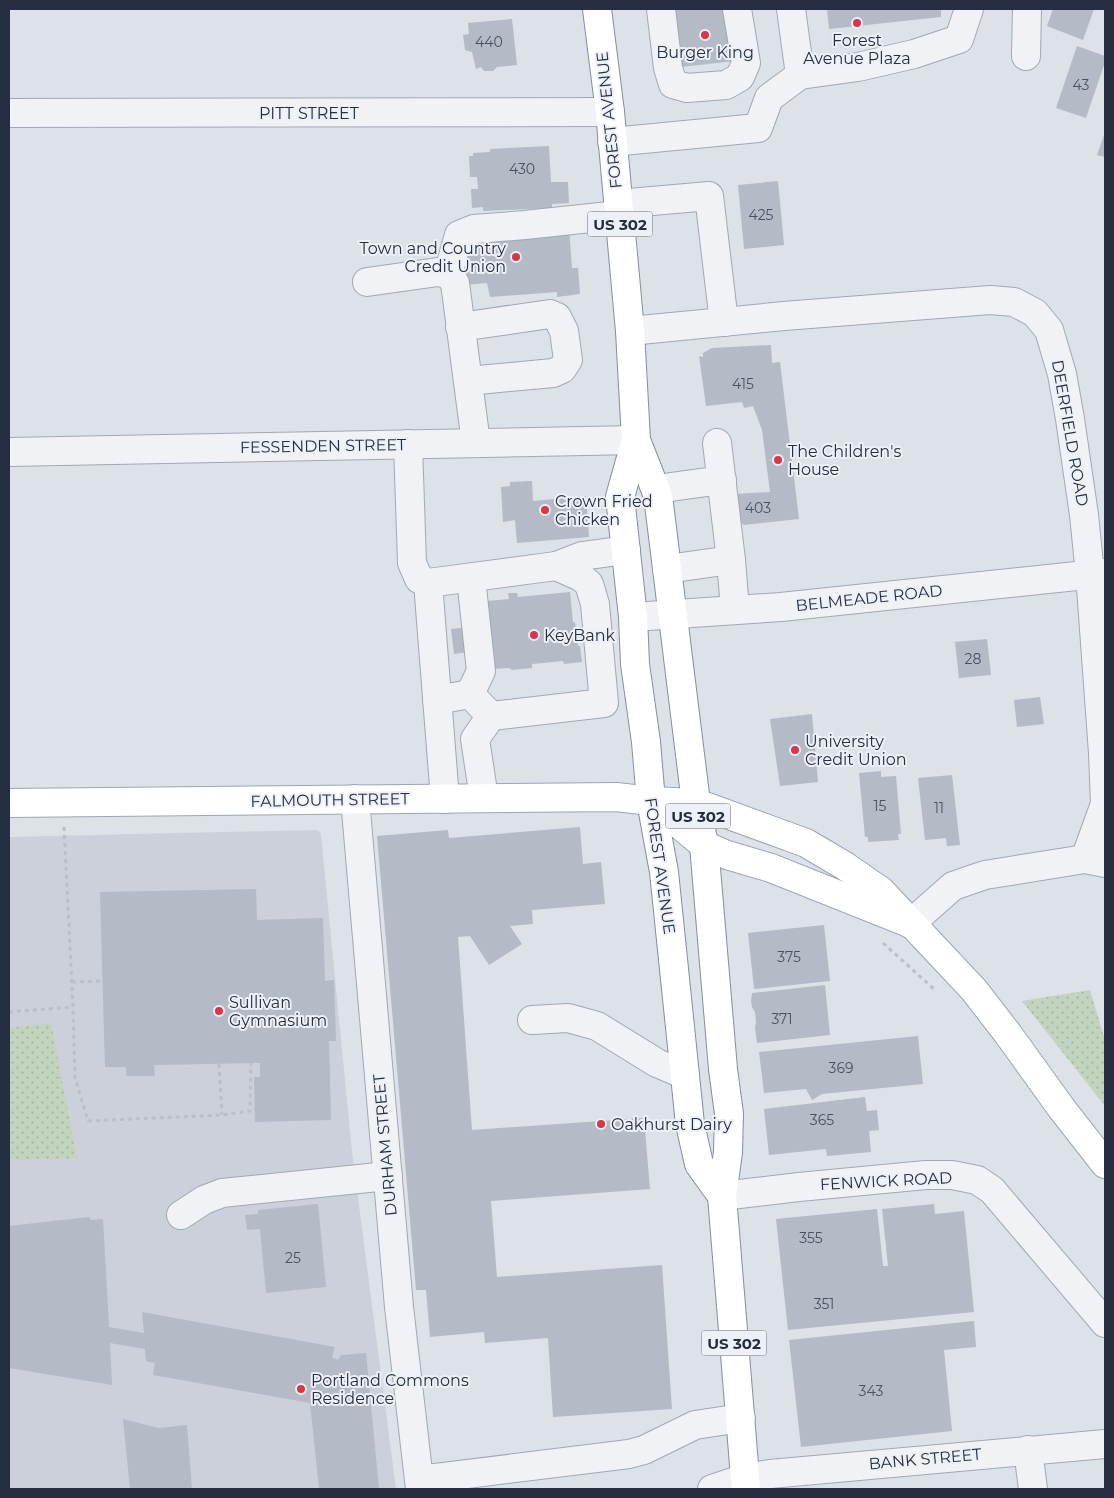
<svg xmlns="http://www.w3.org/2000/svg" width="1114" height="1498" font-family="Montserrat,sans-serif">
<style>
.built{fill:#cbd0db}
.park{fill:url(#park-dots)}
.building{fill:#b4bac6}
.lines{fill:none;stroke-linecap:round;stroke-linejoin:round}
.minor-casing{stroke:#a2a8b2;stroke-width:30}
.major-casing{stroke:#9ca5b5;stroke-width:30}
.highway-casing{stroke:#838ea0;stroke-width:30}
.path{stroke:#bbbfc7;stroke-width:3;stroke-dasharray:4 4;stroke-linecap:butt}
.minor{stroke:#f0f2f6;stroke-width:28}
.major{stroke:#fff;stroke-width:28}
.highway{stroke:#fff;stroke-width:28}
.poi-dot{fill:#d93749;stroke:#edf0f6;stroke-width:2}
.labels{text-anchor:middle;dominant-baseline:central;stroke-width:4;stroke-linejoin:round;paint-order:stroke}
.number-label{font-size:14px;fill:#495162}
.shield{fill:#edf0f6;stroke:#616877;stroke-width:1}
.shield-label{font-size:15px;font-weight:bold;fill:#252e40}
.poi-label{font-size:16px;fill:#252e40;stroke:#edf0f6;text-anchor:start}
.street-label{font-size:16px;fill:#252e40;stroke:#edf0f6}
</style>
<defs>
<pattern id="park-dots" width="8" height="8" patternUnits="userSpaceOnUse" patternTransform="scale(1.25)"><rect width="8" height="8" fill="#c2d3be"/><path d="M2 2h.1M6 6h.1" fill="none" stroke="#a7b5a4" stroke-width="1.8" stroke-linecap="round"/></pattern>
</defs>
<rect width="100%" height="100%" fill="#dde1e8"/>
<polygon class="built" points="316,830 320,832 321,835 352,1152 396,1489 9,1489 9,837"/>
<g class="park">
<polygon points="1090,990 1105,1040 1105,1106 1022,1001"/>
<polygon points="51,1023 77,1158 9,1160 9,1028"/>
</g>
<g class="building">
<polygon points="674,9 729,9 735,61 681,67"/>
<polygon points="827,9 941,9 941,17 829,29"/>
<polygon points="1053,9 1094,9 1083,40 1047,26"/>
<polygon points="512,19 517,65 497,67 493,71 484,71 481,67 476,69 472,52 465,50 463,35 469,34 468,23"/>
<polygon points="1077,46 1105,56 1105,62 1086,118 1056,108"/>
<polygon points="1105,132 1105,157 1097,155"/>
<polygon points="549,146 551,182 568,182 569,203 552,204 552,208 483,211 483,207 472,208 471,189 478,189 477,177 470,177 469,156 473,156 473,153 490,152 490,149"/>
<polygon points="778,181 784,245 744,249 738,185"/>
<polygon points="569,227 572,268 578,268 580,294 557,297 557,292 490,297 487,283 464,285 461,247 483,244 482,234"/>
<polygon points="771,345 772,363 780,362 799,519 744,525 737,518 734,494 770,492 762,430 753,406 744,408 742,402 706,406 699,356 703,357 703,353 712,348"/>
<polygon points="532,481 533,501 586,496 589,537 517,543 515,520 503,522 501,487 510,486 510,482"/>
<polygon points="570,592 573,623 575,622 578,646 580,646 582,662 564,664 563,661 532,664 532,668 512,670 509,668 493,669 491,652 493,651 493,649 454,654 451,629 490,625 487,601 509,599 508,593 517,593 518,597"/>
<polygon points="987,639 991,675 959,678 955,642"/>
<polygon points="1040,697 1044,724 1017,727 1014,700"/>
<polygon points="812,714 818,782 780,786 770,719"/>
<polygon points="881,771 881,777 896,776 901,834 898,834 899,840 868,842 868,837 865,837 859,773"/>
<polygon points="952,775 960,845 947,846 946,838 925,840 918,778"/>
<polygon points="580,827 583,864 601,862 605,904 532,910 533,924 510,926 522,944 489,965 470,936 458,937 472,1130 644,1118 650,1189 491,1201 497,1277 662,1265 672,1409 553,1417 548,1338 485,1343 484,1332 430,1337 426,1290 416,1290 377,836 448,830 449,838"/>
<polygon points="256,889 257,920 323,918 325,981 334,980 336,1041 329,1041 331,1120 255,1122 254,1077 260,1077 260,1063 154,1065 155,1076 126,1076 126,1067 105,1067 100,892"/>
<polygon points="824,925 830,981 754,989 748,933"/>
<polygon points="825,985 830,1035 757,1043 755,1027 756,1022 755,1012 752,1007 751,1001 752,993"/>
<polygon points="918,1036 923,1084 822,1094 812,1100 806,1089 764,1093 759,1052"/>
<polygon points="865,1097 867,1111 877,1110 879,1130 869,1131 871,1152 827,1156 826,1149 769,1155 764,1109"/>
<polygon points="318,1204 326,1287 266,1293 260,1229 247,1230 245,1215 258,1214 258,1210"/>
<polygon points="934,1204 935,1214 964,1211 974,1312 788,1330 776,1219 877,1209 883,1266 888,1266 882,1209"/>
<polygon points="89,1217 91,1220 103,1219 109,1327 144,1333 142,1312 335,1347 332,1357 338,1360 341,1355 366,1353 379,1489 319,1489 310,1403 153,1375 155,1363 146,1361 145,1349 110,1343 112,1385 9,1368 9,1226"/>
<polygon points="974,1321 976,1347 944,1350 952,1431 801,1447 789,1340"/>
<polygon points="123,1419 158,1428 187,1425 192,1489 130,1489"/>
</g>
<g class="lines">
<g class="minor-casing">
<g id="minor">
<polyline points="661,9 668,68 673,84 687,88 726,85 740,77 746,63 737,9"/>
<polyline points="791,9 800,75"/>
<polyline points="1026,56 1027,9"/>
<polyline points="9,113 610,112"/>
<polyline points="612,142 758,128 769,98 800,75 858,67 914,54 959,39 969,9"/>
<polyline points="618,204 709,196 724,322"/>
<polyline points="448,274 459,235 474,229 525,225 619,215"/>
<polyline points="367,282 438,272 448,274 455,283 476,443"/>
<polyline points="460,327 550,314 557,317 564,331 568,360 562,369 553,373 468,381"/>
<polyline points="630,331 784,316 990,300 1014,302 1035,313 1049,330 1062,374 1070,419 1084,515 1090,574 1103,753 1105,756"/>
<polyline points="408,444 412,563 419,579 428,583 556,566 582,556 626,550"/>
<polyline points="9,452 636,440"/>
<polyline points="656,489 722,480"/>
<polyline points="731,560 735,610"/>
<polyline points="667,569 731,560 717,443"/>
<polyline points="428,583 445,799"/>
<polyline points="633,617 781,607 1105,573"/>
<polyline points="470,694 481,671 471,578"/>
<polyline points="437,700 470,694 491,716 604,703 595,604 589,584 581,577 556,566"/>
<polyline points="484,798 475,739 491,716"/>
<polyline points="355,799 399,1307 420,1489"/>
<polyline points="1085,859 1105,804 1103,753"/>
<polyline points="910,924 953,886 985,875 1085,859 1105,863"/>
<polyline points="532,1020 568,1018 597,1026 657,1063 685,1075"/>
<polyline points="722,1196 799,1187 926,1175 952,1175 977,1180 992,1190 1105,1323"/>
<polyline points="181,1215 204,1200 222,1193 388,1176"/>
<polyline points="1028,1450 1033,1489"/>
<polyline points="419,1480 629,1454 644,1450 695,1425 741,1418"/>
<polyline points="712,1489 745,1478 770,1474 1105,1444"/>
</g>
</g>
<g class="major-casing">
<g id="major">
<polyline points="651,801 704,845 727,855 771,868 904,921"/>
<polyline points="9,803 616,797 651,801 696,803 710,808 806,843 845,866 881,891 974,990 1008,1034 1062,1109 1105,1164"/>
</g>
</g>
<g class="highway-casing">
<g id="highway">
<polyline points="597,9 610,112 630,331 636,440 658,496 696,803 704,845 723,1069 729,1114 728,1152 722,1196 746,1489"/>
<polyline points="636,440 620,497 633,617 635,664 646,742 651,801 664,872 690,1124 699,1164 722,1196"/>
</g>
</g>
<g class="path">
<polyline points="64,827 73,1007 75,1078 88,1121 222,1115 250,1111 251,1063"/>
<polyline points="883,943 934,989"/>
<polyline points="72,982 103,981"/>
<polyline points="9,1012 73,1007"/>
<polyline points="219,1064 222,1115"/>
</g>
<use href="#minor" class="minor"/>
<use href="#major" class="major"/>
<use href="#highway" class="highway"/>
</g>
<g class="poi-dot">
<circle cx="857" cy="23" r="5"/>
<circle cx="705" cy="35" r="5"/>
<circle cx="516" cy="257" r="5"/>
<circle cx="778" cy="460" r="5"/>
<circle cx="545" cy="510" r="5"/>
<circle cx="534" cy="635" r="5"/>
<circle cx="795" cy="750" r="5"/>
<circle cx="219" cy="1011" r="5"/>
<circle cx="601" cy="1124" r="5"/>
<circle cx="301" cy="1389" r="5"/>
</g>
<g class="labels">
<g class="number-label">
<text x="489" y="42">440</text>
<text x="1081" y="85">43</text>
<text x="522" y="169">430</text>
<text x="761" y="215">425</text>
<text x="743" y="384">415</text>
<text x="758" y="508">403</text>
<text x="973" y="659">28</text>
<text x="880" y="806">15</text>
<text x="939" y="808">11</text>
<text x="789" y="957">375</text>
<text x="782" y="1019">371</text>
<text x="841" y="1068">369</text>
<text x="822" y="1120">365</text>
<text x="811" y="1238">355</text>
<text x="293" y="1258">25</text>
<text x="824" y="1304">351</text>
<text x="871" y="1391">343</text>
</g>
<g class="shield">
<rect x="587.5" y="211.5" width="65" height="25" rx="4"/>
<rect x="665.5" y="803.5" width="65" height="25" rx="4"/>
<rect x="701.5" y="1330.5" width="65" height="25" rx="4"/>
</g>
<g class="shield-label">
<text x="620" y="224">US 302</text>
<text x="698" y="816">US 302</text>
<text x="734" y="1343">US 302</text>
</g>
<g class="poi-label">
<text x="857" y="40" text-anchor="middle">Forest<tspan x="857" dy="18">Avenue Plaza</tspan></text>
<text x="705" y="52" text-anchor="middle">Burger King</text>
<text x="506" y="248" text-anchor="end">Town and Country<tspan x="506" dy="18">Credit Union</tspan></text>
<text x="788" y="451">The Children's<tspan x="788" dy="18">House</tspan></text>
<text x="555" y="501">Crown Fried<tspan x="555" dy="18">Chicken</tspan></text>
<text x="544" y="635">KeyBank</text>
<text x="805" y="741">University<tspan x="805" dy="18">Credit Union</tspan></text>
<text x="229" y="1002">Sullivan<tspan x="229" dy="18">Gymnasium</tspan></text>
<text x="611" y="1124">Oakhurst Dairy</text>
<text x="311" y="1380">Portland Commons<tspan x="311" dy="18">Residence</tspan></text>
</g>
<g class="street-label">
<text x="309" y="113">PITT STREET</text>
<text transform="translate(609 120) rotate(-96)">FOREST AVENUE</text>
<text transform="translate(1070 433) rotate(80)">DEERFIELD ROAD</text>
<text transform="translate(323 446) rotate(-1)">FESSENDEN STREET</text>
<text transform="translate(869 598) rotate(-6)">BELMEADE ROAD</text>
<text transform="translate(330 800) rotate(-1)">FALMOUTH STREET</text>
<text transform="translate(660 866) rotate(82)">FOREST AVENUE</text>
<text transform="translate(385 1145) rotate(-95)">DURHAM STREET</text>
<text transform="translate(886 1181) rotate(-3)">FENWICK ROAD</text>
<text transform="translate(925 1459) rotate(-5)">BANK STREET</text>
</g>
</g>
<rect width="1114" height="1498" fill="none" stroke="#252e40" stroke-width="20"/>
</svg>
